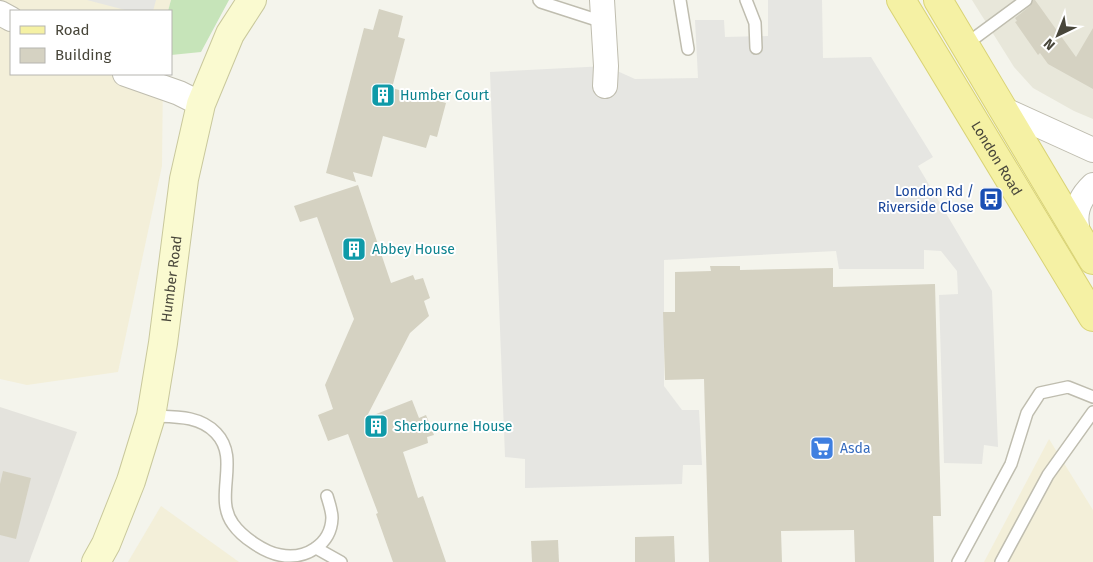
<svg xmlns="http://www.w3.org/2000/svg" width="1093" height="562" font-family="'Fira Sans',sans-serif">
<style>
.residential{fill:#e8e7da}
.commercial{fill:#f3efd9}
.industrial{fill:#e4e3dd}
.green{fill:#c6e4b9}
.parking{fill:#e6e6e2}
.building{fill:#d5d2c2}
.lines{fill:none;stroke-linecap:round;stroke-linejoin:round}
.service-casing{stroke:#bfbdaf;stroke-width:14}
.minor-casing{stroke:#bfbdaf;stroke-width:26}
.secondary-casing{stroke:#c9c89c;stroke-width:30}
.primary-casing{stroke:#d9d375;stroke-width:30}
.service{stroke:#fff;stroke-width:11}
.minor{stroke:#fff;stroke-width:24}
.secondary{stroke:#fafad0;stroke-width:28}
.primary{stroke:#f5f1a4;stroke-width:28}
.labels{text-anchor:middle;dominant-baseline:central;stroke-width:4;stroke-linejoin:round;paint-order:stroke}
.culture-label{font-size:14px;fill:#0d838f;stroke:#fff;text-anchor:start}
.street-label{font-size:14px;fill:#48463a;stroke:#fff}
.transit-label{font-size:14px;fill:#164399;stroke:#fff;text-anchor:end}
.shop-label{font-size:14px;fill:#366cbe;stroke:#fff;text-anchor:start}
</style>
<rect width="100%" height="100%" fill="#f4f4ec"/>
<polygon class="residential" points="972,0 1093,0 1093,119 1074,111 1033,88 1014,67"/>
<g class="commercial">
<polygon points="0,0 171,0 168,11 11,11 11,74 163,74 162,166 118,372 27,385 0,379"/>
<polygon points="1049,439 1093,510 1093,562 984,562"/>
<polygon points="161,506 239,562 128,562"/>
</g>
<polygon class="industrial" points="0,407 77,432 29,562 0,562"/>
<polygon class="green" points="171,0 229,0 201,52 171,55 171,11 168,11"/>
<g class="parking">
<polygon points="87,0 156,0 153,11 129,11"/>
<polygon points="768,0 822,0 823,58 871,57 933,157 918,166 992,291 998,447 984,445 982,464 944,463 939,295 958,294 957,271 941,251 924,250 924,269 839,269 836,251 664,260 664,386 682,410 699,410 702,465 683,465 682,484 525,488 525,459 505,457 490,72 606,66 635,79 698,78 695,20 724,20 725,37 768,36"/>
</g>
<g class="building">
<polygon points="1033,0 1035,0 1076,57 1093,28 1093,89 1048,64 1040,53 1038,55 1015,22 1017,21 1015,18 1030,6"/>
<polygon points="379,9 403,16 398,37 405,39 392,88 446,103 437,137 430,135 426,148 383,136 372,177 353,172 356,182 326,173 364,28 373,30"/>
<polygon points="358,185 391,283 413,275 415,280 423,278 430,298 424,301 429,316 410,333 366,418 412,400 419,418 426,415 434,435 427,437 428,443 403,452 418,498 423,496 446,562 393,562 376,514 378,513 348,434 328,441 318,415 333,409 325,385 354,319 317,217 300,222 294,206"/>
<polygon points="710,266 740,266 740,270 833,268 833,287 935,284 941,516 933,516 934,562 855,562 854,530 781,531 782,562 709,562 704,379 665,380 663,312 675,312 675,272 711,271"/>
<polygon points="3,471 31,478 16,539 0,535 0,484"/>
<polygon points="674,536 675,562 635,562 635,537"/>
<polygon points="558,540 559,562 532,562 531,541"/>
</g>
<g class="lines">
<g class="service-casing">
<g id="service">
<polyline points="539,0 541,2 603,22"/>
<polyline points="680,0 688,49"/>
<polyline points="746,0 755,23 756,48"/>
<polyline points="965,45 1026,0"/>
<path d="M151 416C174 417 199 415 216 433 241 459 213 497 233 524 242 537 264 552 280 555 305 560 331 545 332 518 332 511 329 503 327 496"/>
<polyline points="316,548 341,562"/>
<polyline points="958,562 1011,464 1027,413 1040,393 1068,387 1093,397"/>
<polyline points="1001,562 1048,475 1093,412"/>
</g>
</g>
<g class="minor-casing">
<g id="minor">
<polyline points="602,0 606,66 605,86"/>
<polyline points="0,13 11,19"/>
<polyline points="125,74 179,93 201,104"/>
<polyline points="1005,110 1093,150"/>
<path d="M1079 236C1073 216 1077 200 1093 185"/>
</g>
</g>
<g class="secondary-casing">
<g id="secondary">
<path id="s1" d="M96 562 106 544 131 481 151 416 163 343 184 179 201 104 230 34 252 0"/>
</g>
</g>
<g class="primary-casing">
<g id="primary">
<path id="s2" d="M901 0 1093 317"/>
<polyline points="938,0 1093,260"/>
</g>
</g>
<use href="#service" class="service"/>
<use href="#minor" class="minor"/>
<use href="#secondary" class="secondary"/>
<use href="#primary" class="primary"/>
</g>
<defs>
<g id="building-square" transform="scale(1.25)"><rect x="-9" y="-9" width="18" height="18" rx="4" fill="#0f9aa8" stroke="#fff"/><path d="M-4-6H4V6H1V3H-1V6H-4ZM-2.5-4.3h1.7v1.8h-1.7ZM.8-4.3h1.7v1.8H.8ZM-2.5-1h1.7V.8h-1.7ZM.8-1h1.7V.8H.8Z" fill="#fff"/></g>
<g id="bus-square" transform="scale(1.25)"><rect x="-9" y="-9" width="18" height="18" rx="4" fill="#1a4fb4" stroke="#fff"/><path d="M-5-6H5V4H4V6H2V4H-2V6H-4V4H-5ZM-3.5-4V0h7V-4ZM-3.5 1.2v1.5H-2V1.2ZM2 1.2v1.5H3.5V1.2Z" fill="#fff"/></g>
<g id="supermarket-square" transform="scale(1.25)"><rect x="-9" y="-9" width="18" height="18" rx="4" fill="#3f7fe0" stroke="#fff"/><path d="M-6-5.5h2.5l.6 2H6L4.5 2H-2.5L-4.4-4H-6ZM-1.5 3.2a1.3 1.3 0 1 0 .1 0ZM3 3.2a1.3 1.3 0 1 0 .1 0Z" fill="#fff"/></g>
</defs>
<g fill-rule="evenodd">
<use href="#building-square" x="383" y="95"/>
<use href="#bus-square" x="991" y="199"/>
<use href="#building-square" x="354" y="249"/>
<use href="#building-square" x="376" y="426"/>
<use href="#supermarket-square" x="822" y="448"/>
</g>
<g class="labels">
<g class="culture-label">
<text x="400" y="95">Humber Court</text>
<text x="372" y="249">Abbey House</text>
<text x="394" y="426">Sherbourne House</text>
</g>
<g class="street-label">
<text stroke="none"><textPath href="#s2" startOffset="185">London Road</textPath></text>
<text stroke="none"><textPath href="#s1" startOffset="295">Humber Road</textPath></text>
</g>
<g class="transit-label">
<text x="974" y="191">London Rd /<tspan x="974" dy="16">Riverside Close</tspan></text>
</g>
<g class="shop-label">
<text x="840" y="448">Asda</text>
</g>
</g>
<rect x="10" y="10" width="162" height="65" fill="#ffffff" stroke="#b6b5b0"/>
<rect x="20" y="26" width="25" height="8" fill="#f5f1a4" stroke="#b6b5b0"/>
<text x="55" y="35" font-size="15" fill="#48463a">Road</text>
<rect x="20" y="48" width="25" height="15" fill="#d5d2c2" stroke="#b6b5b0"/>
<text x="55" y="60" font-size="15" fill="#48463a">Building</text>
<g transform="translate(1058 35) rotate(223)" stroke="#ffffff" stroke-width="4" paint-order="stroke">
<path d="M0-4L9 19L0 12L-9 19Z" fill="#48463a"/>
<text y="-8" font-size="14" font-weight="bold" text-anchor="middle" fill="#48463a">N</text>
</g>
</svg>
